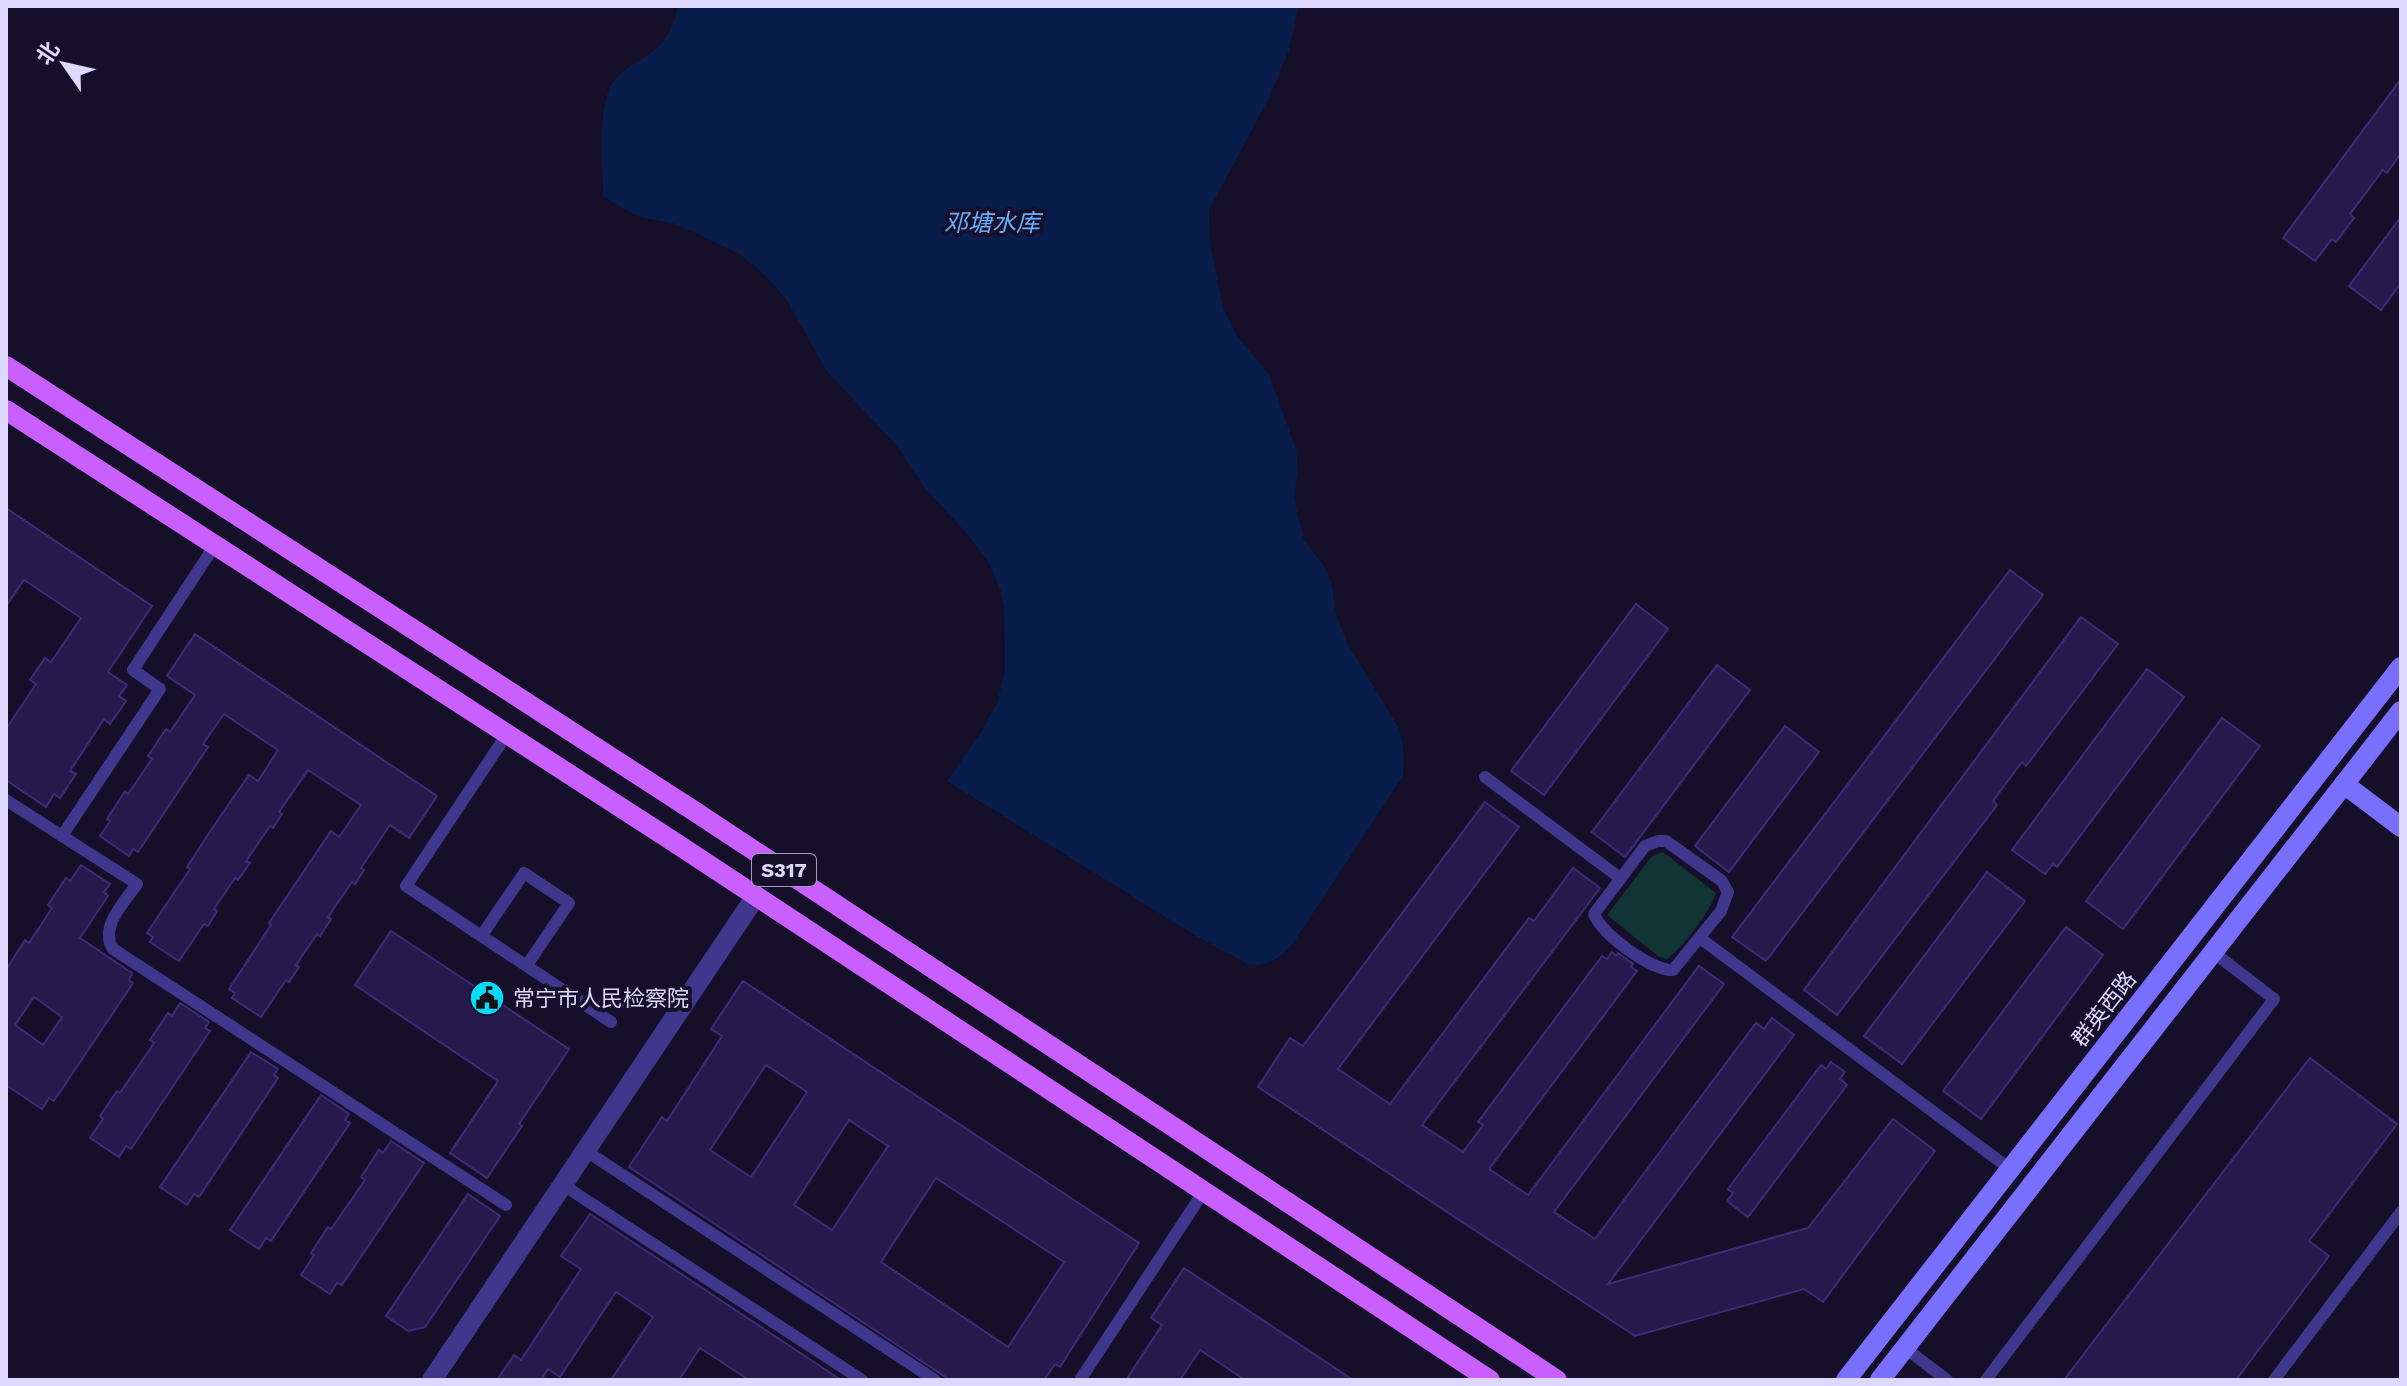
<svg xmlns="http://www.w3.org/2000/svg" width="2407" height="1386" font-family="'Work Sans','Noto Sans SC',sans-serif">
<style>
.green{fill:#113434}
.water{fill:#081d4a}
.building{fill:#261a4c;stroke:#3e2b79;stroke-width:2;fill-rule:evenodd}
.lines{fill:none;stroke-linecap:round;stroke-linejoin:round}
.lane{stroke:#3e378b;stroke-width:12}
.street{stroke:#3e378b;stroke-width:20}
.secondary{stroke:#796fff;stroke-width:20}
.primary{stroke:#ca5fff;stroke-width:20}
.labels{text-anchor:middle;dominant-baseline:central;stroke-width:8;stroke-linejoin:round;paint-order:stroke}
.shield{fill:#150f2a;stroke:#a29cbf;stroke-width:2}
.shield-label{font-size:20px;font-weight:bold;fill:#ded8ff}
.poi-label{font-size:22px;fill:#ded8ff;stroke:#150f2a;text-anchor:start}
.street-label{font-size:22px;fill:#ded8ff;stroke:#150f2a}
.water-label{font-size:24px;font-style:italic;fill:#66b1ff;stroke:#150f2a}
</style>
<rect width="100%" height="100%" fill="#150f2a"/>
<path class="green" d="M1663 852 1716 893C1712 908 1679 953 1666 959L1658 956 1607 915 1652 856Z"/>
<path class="water" d="M678 6H1299L1289 50 1270 96 1209 210 1210 243 1223 307 1237 336 1269 374 1296 449 1298 466 1294 498 1304 540 1324 566 1331 581 1336 613 1347 643 1399 728C1404 745 1405 759 1403 776L1294 942C1283 956 1269 967 1250 965L1196 936 947 781 981 732 997 703 1005 672 1004 607 1001 591 988 561 968 535 924 487 896 445 826 370 786 299 765 275 740 254 676 224 644 218 629 212 603 196C603 168 598 114 609 90 617 72 630 67 645 57 664 46 674 26 678 6Z"/>
<g class="building">
<polygon points="2401,79 2401,153 2387,173 2383,170 2350,214 2354,218 2336,242 2332,239 2315,261 2283,238"/>
<polygon points="2401,217 2401,283 2381,310 2349,286"/>
<polygon points="6,508 152,606 108,672 127,685 119,696 126,701 110,724 104,719 70,771 76,774 60,798 54,794 46,807 6,780 6,729 36,684 30,680 45,658 51,662 81,618 24,580 6,606"/>
<polygon points="2010,570 2043,595 1766,961 1732,937"/>
<polygon points="1636,604 1668,629 1544,795 1511,771"/>
<polygon points="2081,617 2118,644 2026,766 2022,762 1993,801 1997,805 1837,1015 1804,990"/>
<polygon points="195,634 437,796 409,838 390,825 361,868 364,870 355,884 352,882 328,917 331,919 320,936 317,934 296,965 299,967 289,982 286,980 261,1017 232,998 235,993 229,989 271,925 269,923 331,831 339,837 361,805 308,770 279,812 282,814 273,828 270,826 246,861 250,863 238,880 235,878 214,909 217,911 208,926 204,924 179,961 150,942 153,937 147,933 190,869 187,867 213,827 249,775 258,781 278,750 224,714 203,744 208,747 138,852 133,849 129,856 100,836 110,821 107,819 125,791 128,794 152,759 148,756 166,729 170,732 195,695 167,676"/>
<polygon points="1717,665 1750,690 1625,857 1592,832"/>
<polygon points="2147,669 2184,697 2057,867 2053,864 2045,874 2012,850"/>
<polygon points="2222,718 2260,746 2123,929 2086,901"/>
<polygon points="1785,726 1819,752 1729,872 1695,846"/>
<polygon points="1485,802 1519,827 1338,1069 1390,1104 1529,918 1534,921 1573,868 1600,888 1422,1125 1463,1152 1483,1125 1478,1122 1602,956 1607,959 1612,952 1616,956 1618,953 1633,964 1631,967 1637,971 1489,1169 1528,1195 1699,966 1724,984 1554,1212 1595,1239 1756,1023 1764,1029 1772,1018 1794,1035 1608,1284 1808,1228 1893,1119 1935,1151 1823,1302 1804,1289 1635,1336 1258,1087 1290,1038 1303,1046"/>
<path d="M81 865 110 884 104 892 108 896 80 938 132 973 129 980 133 983 54 1101 49 1098 42 1109 6 1085V970L25 940 29 943 52 908 48 905 66 878 70 881ZM34 997 62 1017 43 1045 15 1025Z"/>
<polygon points="1987,872 2025,901 1902,1064 1864,1036"/>
<polygon points="2066,927 2103,955 1981,1119 1943,1091"/>
<polygon points="391,931 569,1049 519,1124 522,1126 487,1178 450,1153 498,1081 355,985"/>
<path d="M743 981 1139 1243 1060 1367 1055 1364 1044 1380H950L629 1167 662 1117 667 1121 722 1036 711 1029ZM766 1065 807 1092 751 1177 710 1150ZM849 1120 888 1146 832 1230 794 1205ZM936 1178 1064 1262 1008 1347 881 1262Z"/>
<polygon points="180,1003 209,1022 205,1028 210,1031 131,1149 126,1146 119,1157 90,1138 103,1119 100,1116 117,1091 120,1093 154,1043 150,1040 168,1013 172,1016"/>
<polygon points="251,1052 278,1069 274,1075 278,1078 199,1197 194,1194 187,1205 160,1187"/>
<polygon points="2310,1058 2397,1124 2309,1241 2329,1256 2236,1380 2064,1380"/>
<polygon points="1831,1062 1845,1072 1840,1079 1847,1085 1748,1217 1727,1201 1733,1193 1728,1189 1821,1065 1826,1069"/>
<polygon points="321,1095 349,1114 345,1120 350,1123 271,1241 266,1238 259,1249 230,1230"/>
<polygon points="391,1141 424,1163 342,1285 337,1283 330,1294 301,1275 314,1255 311,1253 328,1227 331,1229 365,1180 361,1177 379,1150 383,1153"/>
<polygon points="468,1194 500,1216 425,1327 408,1331 386,1316"/>
<polygon points="590,1214 663,1262 841,1380 749,1380 700,1348 679,1380 611,1380 653,1317 616,1292 560,1377 548,1369 541,1380 497,1380 514,1355 521,1360 581,1269 561,1256"/>
<polygon points="1184,1268 1353,1380 1245,1380 1200,1350 1180,1380 1126,1380 1162,1325 1151,1318"/>
</g>
<g class="lines">
<g class="lane">
<path d="M215 545 133 670 160 689 62 836 137 884C124 903 99 927 113 949L506 1205"/>
<polyline points="507,734 406,886 611,1022"/>
<polyline points="1485,777 1620,878"/>
<polyline points="6,800 62,836"/>
<path d="M1658 841H1666L1722 881 1728 892 1721 911 1673 970C1652 971 1601 934 1594 914L1645 846Z"/>
<polyline points="482,935 524,873 569,903 527,965"/>
<polyline points="1700,938 2010,1169"/>
<polyline points="586,1151 935,1380"/>
<polyline points="563,1185 862,1380"/>
<polyline points="1905,1348 1947,1380"/>
<polyline points="1080,1380 1204,1191"/>
<polyline points="1986,1380 2274,999 2213,952"/>
<polyline points="2274,1380 2401,1212"/>
</g>
<polyline class="street" points="432,1380 756,896"/>
<g class="secondary">
<polyline points="2344,784 2401,827"/>
<polyline points="1846,1380 2401,667"/>
<polyline points="1880,1380 2401,711"/>
</g>
<g class="primary">
<polyline points="6,366 691,809 1557,1380"/>
<polyline points="6,410 671,840 1490,1380"/>
</g>
</g>
<defs>
<g id="civic-disc" transform="scale(1.8)"><circle r="9.5" fill="#04dbff" stroke="#150f2a"/><path d="M-.6-6.5H3V-4.5H.6V-3L4-1V1h2V6H-6V1h2V-1L-.6-3ZM-1.2 2.5V6h2.4V2.5Z" fill="#111"/></g>
</defs>
<g fill-rule="evenodd">
<use href="#civic-disc" x="487" y="998"/>
</g>
<g class="labels">
<rect class="shield" x="752" y="854" width="64" height="32" rx="6"/>
<g class="shield-label">
<text x="784" y="870">S317</text>
</g>
<g class="poi-label">
<text x="513" y="998">常宁市人民检察院</text>
</g>
<g class="street-label">
<text transform="translate(2104 1009) rotate(-52)">群英西路</text>
</g>
<g class="water-label">
<text x="992" y="223">邓塘水库</text>
</g>
</g>
<rect width="2407" height="1386" fill="none" stroke="#ded8ff" stroke-width="16"/>
<g transform="translate(64 64) rotate(304)" stroke="#150f2a" stroke-width="6" paint-order="stroke">
<path d="M0-6L14 30L0 20L-14 30Z" fill="#ded8ff"/>
<text y="-12" font-size="22" font-weight="bold" text-anchor="middle" fill="#ded8ff">北</text>
</g>
</svg>
